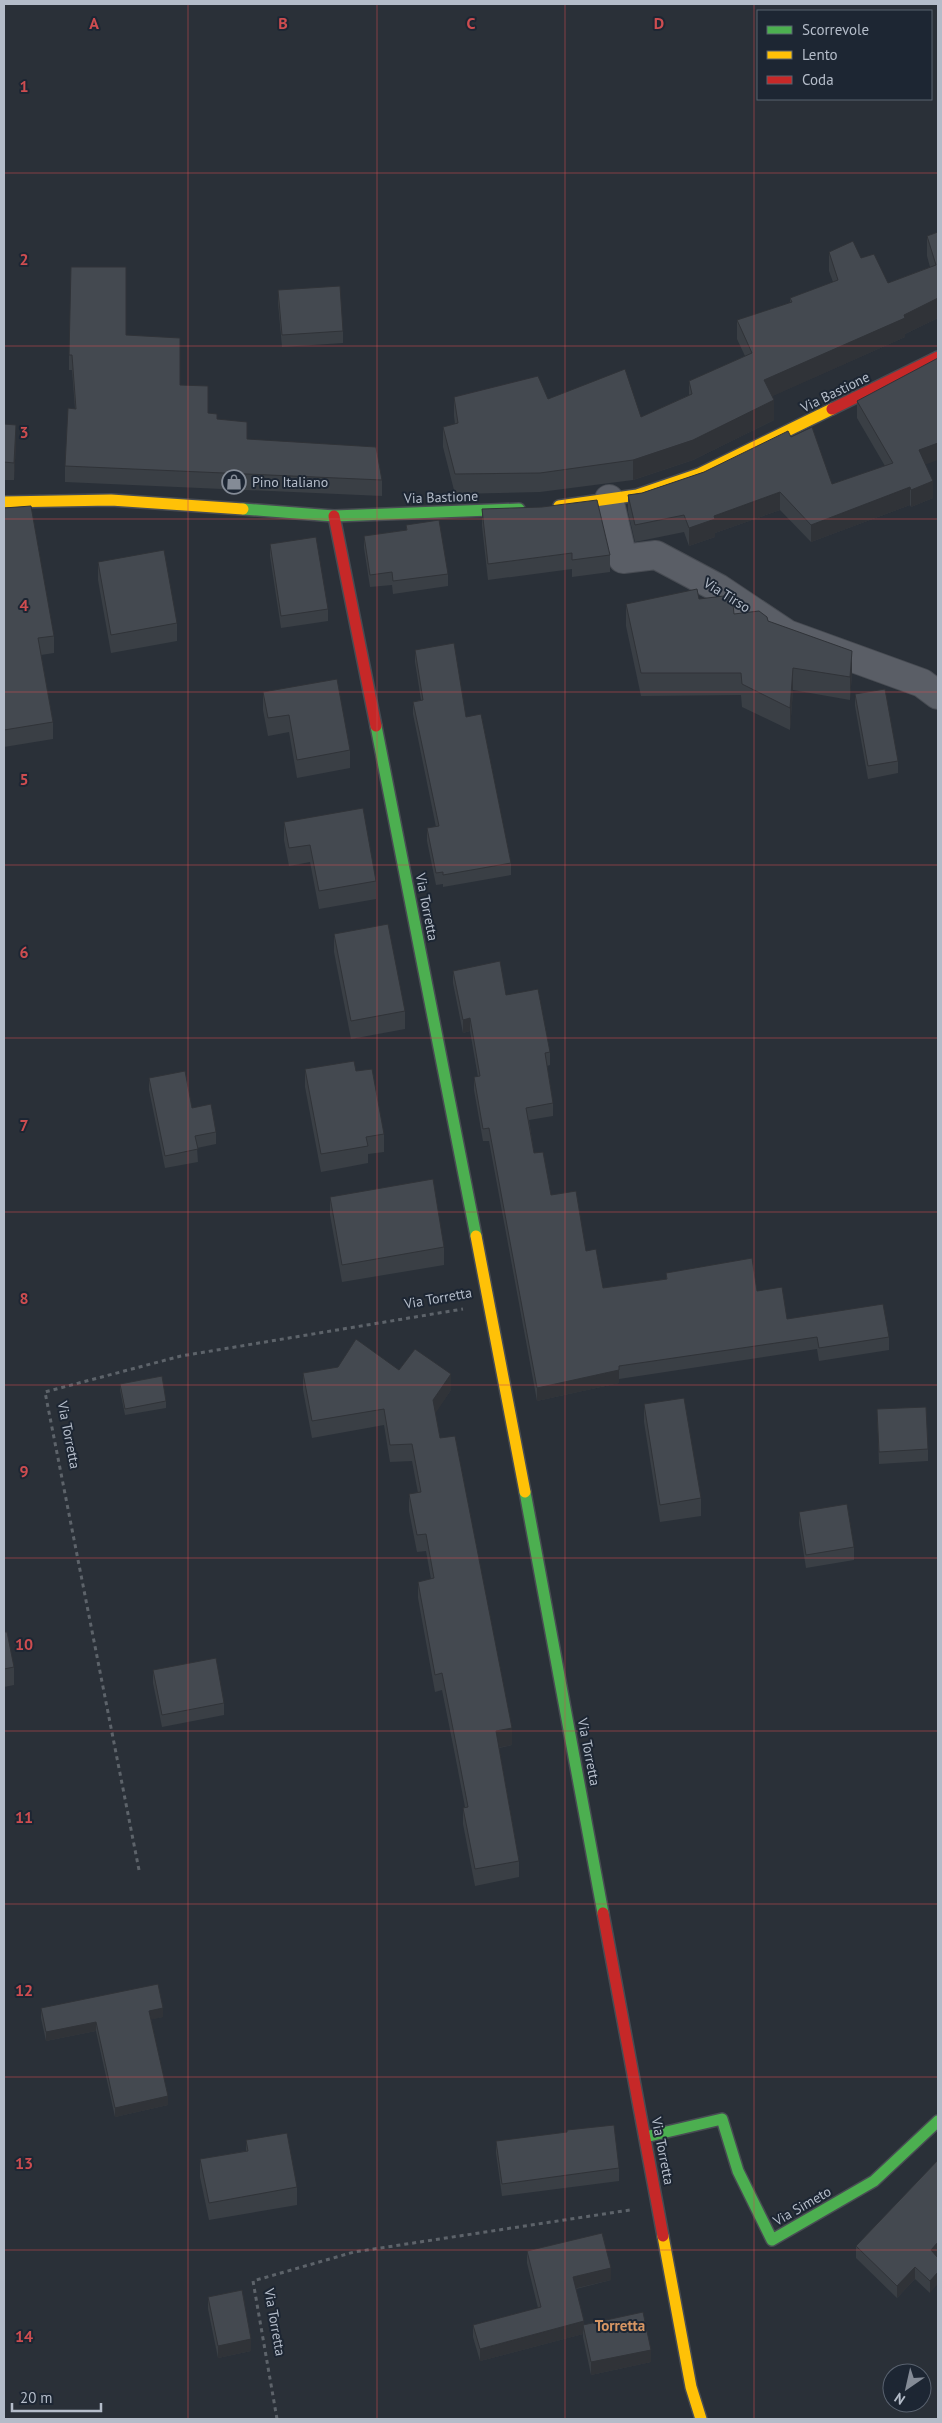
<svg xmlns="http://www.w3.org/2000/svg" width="942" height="2423" font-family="'PT Sans',sans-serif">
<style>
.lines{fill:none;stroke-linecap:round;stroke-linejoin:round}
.street-casing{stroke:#484c53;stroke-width:30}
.fast-casing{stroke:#484c53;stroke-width:14}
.slow-casing{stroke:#484c53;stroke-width:14}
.jam-casing{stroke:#484c53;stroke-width:14}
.path{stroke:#5d636a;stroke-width:3;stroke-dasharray:4 4;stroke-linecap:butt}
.street{stroke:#5a5e66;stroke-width:28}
.fast{stroke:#4caf50;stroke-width:11}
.slow{stroke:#ffc107;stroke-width:11}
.jam{stroke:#c62828;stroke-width:11}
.wall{fill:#3a3f45}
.shaded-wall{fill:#303338}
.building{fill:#444950;stroke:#303338}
.grid{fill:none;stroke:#ce4d50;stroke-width:1;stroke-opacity:0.55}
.labels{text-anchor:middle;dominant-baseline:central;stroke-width:4;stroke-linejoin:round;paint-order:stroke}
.street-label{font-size:14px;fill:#b4bcc9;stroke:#1d2633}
.poi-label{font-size:14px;fill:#b4bcc9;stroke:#1d2633;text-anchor:start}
.neighbourhood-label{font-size:15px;font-weight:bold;fill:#d59563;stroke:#1d2633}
.grid-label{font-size:16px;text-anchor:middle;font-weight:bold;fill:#ce4d50;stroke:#1d2633;stroke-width:4;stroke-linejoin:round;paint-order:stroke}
</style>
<rect width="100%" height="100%" fill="#2a3038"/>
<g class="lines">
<g class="street-casing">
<polyline id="street" points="609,499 623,559 656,555 718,588 787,634 922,683 938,695"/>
</g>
<g class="fast-casing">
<g id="fast">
<polyline points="243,509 334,516 519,509"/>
<polyline points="376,726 476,1236"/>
<polyline points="525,1492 603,1913"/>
<polyline points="645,2137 722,2119 738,2171 772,2240 874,2181 938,2121"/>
</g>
</g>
<g class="slow-casing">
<g id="slow">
<polyline points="4,502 111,500 243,509"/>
<polyline points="559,506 637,495 699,474 832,409"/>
<polyline points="476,1236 525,1492"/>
<polyline points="663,2236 691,2387 701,2419"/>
</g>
</g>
<g class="jam-casing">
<g id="jam">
<polyline points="832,409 938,357"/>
<polyline points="334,516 376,726"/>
<polyline points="603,1913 663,2236"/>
</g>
</g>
<g class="path">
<polyline points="139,1870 45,1392 181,1356 463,1309"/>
<polyline points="277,2419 253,2281 354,2252 630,2210"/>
</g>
<use href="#street" class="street"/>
<use href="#fast" class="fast"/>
<use href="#slow" class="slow"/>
<use href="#jam" class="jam"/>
</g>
<g class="wall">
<polygon points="938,232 938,318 905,334 905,337 772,396 774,420 693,460 633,480 540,492 455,494 443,447 443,427 455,424 454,416 454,397 548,399 641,417 689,395 689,381 745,356 737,339 737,320 790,303 790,298 833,282 829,271 829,252 861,258 888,283 930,267 927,256 927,236"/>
<polygon points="278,290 343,331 343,343 282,347 278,303"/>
<polygon points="126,335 180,385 208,413 247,439 382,480 382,496 65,482 65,466 75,409 72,370 69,370 69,355"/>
<polygon points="857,401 926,465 933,498 911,507 910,505 811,542 780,510 715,533 715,537 689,546 684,532 635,542 628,512 628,495 642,493 704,472 791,437 832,484 885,466 857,418"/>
<polygon points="4,424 16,442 14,480 4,480"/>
<polygon points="4,508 54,636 54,653 41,655 53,722 53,739 4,747"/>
<polygon points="482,509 610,555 610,572 572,577 572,569 488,580 482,526"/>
<polygon points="406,525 448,574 448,586 393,594 392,585 370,587 364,548 364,536 406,530"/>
<polygon points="270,544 328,609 328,621 281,628 270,556"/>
<polygon points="98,562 177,623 177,641 111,653 98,580"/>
<polygon points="699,599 734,614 768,621 852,674 850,700 793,690 790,730 742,707 741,695 641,696 626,626 626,604"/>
<polygon points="415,650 466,717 511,863 511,875 443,887 443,884 436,885 427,841 427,828 436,827 413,714 413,702 421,700 415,662"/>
<polygon points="263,692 350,750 350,768 297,778 289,732 268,736 263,710"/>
<polygon points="855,694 898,761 898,773 868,779 855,706"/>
<polygon points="284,822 376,881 376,899 319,909 310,862 289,866 284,840"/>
<polygon points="334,934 405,1011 405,1029 351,1039 334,952"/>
<polygon points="453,971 506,995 550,1052 550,1065 547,1066 553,1103 553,1116 529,1120 534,1153 551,1195 586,1251 603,1288 666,1279 666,1273 757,1291 787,1319 889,1337 889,1350 819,1361 817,1349 619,1379 619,1383 537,1401 489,1141 483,1141 474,1090 474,1077 478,1077 470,1031 463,1033 453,983"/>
<polygon points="305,1069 356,1071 384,1134 384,1152 368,1154 368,1163 321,1172 305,1087"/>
<polygon points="149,1078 192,1108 216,1132 216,1144 197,1148 198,1162 165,1168 149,1090"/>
<polygon points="330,1197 444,1247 444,1265 342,1282 330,1215"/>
<polygon points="399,1370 451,1390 435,1413 440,1438 512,1745 499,1748 519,1861 519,1877 475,1886 463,1824 463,1808 465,1807 455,1755 442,1690 435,1692 418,1598 418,1582 431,1579 426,1551 417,1552 409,1511 409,1494 418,1493 412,1461 390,1462 384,1425 312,1438 303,1390 303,1373"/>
<polygon points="120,1384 166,1401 166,1408 125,1415 120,1390"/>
<polygon points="644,1404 701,1498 701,1516 660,1522 644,1422"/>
<polygon points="877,1409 928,1449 928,1461 879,1464"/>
<polygon points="799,1512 854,1547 854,1560 806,1568 799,1524"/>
<polygon points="4,1632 14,1667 14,1685 4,1687"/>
<polygon points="153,1670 224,1703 224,1715 162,1727 153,1683"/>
<polygon points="41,2008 163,2017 151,2019 168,2105 115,2117 96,2031 46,2041 41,2018"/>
<polygon points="246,2140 297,2187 297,2205 209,2220 200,2177 200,2159 246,2151"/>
<polygon points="496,2141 619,2168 619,2181 502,2196 496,2153"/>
<polygon points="856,2246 938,2255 937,2256 930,2293 915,2279 897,2298 856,2258"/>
<polygon points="527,2251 611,2280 576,2289 584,2325 651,2362 591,2375 583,2337 583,2334 480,2361 473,2337 473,2325 538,2308 527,2263"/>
<polygon points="208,2297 251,2351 218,2358 208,2309"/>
</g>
<g class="shaded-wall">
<polygon points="938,298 938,318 905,334 905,337 764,400 764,380"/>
<polygon points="774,400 774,420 693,460 633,480 633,460"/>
<polygon points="16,425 16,442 14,480 14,463"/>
<polygon points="938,443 938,460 919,467 919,450"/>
<polygon points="933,481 933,498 911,507 911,490"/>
<polygon points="910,487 910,505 811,542 811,525"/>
<polygon points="780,492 780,510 715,533 715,537 689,546 689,528 714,516"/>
<polygon points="852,651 852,674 850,700 850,677"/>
<polygon points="793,668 793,690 790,730 790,708"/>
<polygon points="470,1018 470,1031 463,1033 463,1020"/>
<polygon points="619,1370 619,1383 537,1401 537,1388"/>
<polygon points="451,1374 451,1390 433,1417 433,1400"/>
<polygon points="512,1728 512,1745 496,1748 496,1731"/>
<polygon points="163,2008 163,2017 149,2020 149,2011"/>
<polygon points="96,2022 96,2031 46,2041 46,2032"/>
<polygon points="168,2096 168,2105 115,2117 115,2108"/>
<polygon points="938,2242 938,2255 931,2263 931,2250"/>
<polygon points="915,2267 915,2279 897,2298 897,2286"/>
<polygon points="611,2268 611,2280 573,2289 573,2277"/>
<polygon points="938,2272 938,2284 930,2293 930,2281"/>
<polygon points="584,2321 584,2332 583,2325 583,2334 480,2361 480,2349"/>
<polygon points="251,2339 251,2351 218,2358 218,2346"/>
<polygon points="651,2350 651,2362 591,2375 591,2362"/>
</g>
<g class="building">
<polygon points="938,232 938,298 904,315 905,318 764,380 774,400 693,440 633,460 540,473 455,474 443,427 458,423 454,397 538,376 548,399 625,369 641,417 692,394 689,381 752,353 737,320 792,302 790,298 838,280 829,252 853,241 861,258 874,254 888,283 936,265 927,236"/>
<polygon points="71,267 126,267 126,335 180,338 180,385 208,386 208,413 217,414 217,419 247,422 247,439 376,447 382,480 65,466 68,408 76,409 72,355 69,355"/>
<polygon points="340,286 343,331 282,335 278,290"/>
<polygon points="938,358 938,443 919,450 933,481 911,490 910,487 811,525 780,492 714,516 715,519 689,528 684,515 635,525 628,495 642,493 704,472 788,431 791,437 812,427 832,484 893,463 857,401"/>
<polygon points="4,424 16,425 14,463 4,462"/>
<polygon points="597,500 610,555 572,560 572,553 488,564 482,509 542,507"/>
<polygon points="31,506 54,636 38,638 53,722 4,730 4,508"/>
<polygon points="439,520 448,574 393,581 392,572 370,575 364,536 407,530 406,525"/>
<polygon points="316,537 328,609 281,616 270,544"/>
<polygon points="164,550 177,623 111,635 98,562"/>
<polygon points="697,589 699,599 732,595 734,614 759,611 767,617 768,621 852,651 850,677 793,668 790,708 742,684 741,673 641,673 626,604"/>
<polygon points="454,643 466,717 481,714 511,863 443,875 443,872 436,873 427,828 439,826 413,702 423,700 415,650"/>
<polygon points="337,679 350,750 297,760 289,715 268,718 263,692"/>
<polygon points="885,689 898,761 868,766 855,694"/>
<polygon points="363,808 376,881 319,891 310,845 289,848 284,822"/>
<polygon points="388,924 405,1011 351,1021 334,934"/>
<polygon points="500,961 506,995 538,989 550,1052 545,1053 553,1103 526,1108 534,1153 543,1152 551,1195 576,1191 586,1251 596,1249 603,1288 667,1279 666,1273 752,1258 757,1291 782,1287 787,1319 883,1304 889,1337 819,1348 817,1337 619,1366 619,1370 537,1388 489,1128 483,1129 474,1077 480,1076 470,1018 463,1020 453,971"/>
<polygon points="354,1061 356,1071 372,1069 384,1134 366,1137 368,1146 321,1154 305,1069"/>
<polygon points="185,1071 192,1108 211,1104 216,1132 195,1136 198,1149 165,1156 149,1078"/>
<polygon points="433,1179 444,1247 342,1265 330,1197"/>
<polygon points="356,1339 399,1370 415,1349 451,1374 433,1400 440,1438 455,1436 512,1728 496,1731 519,1861 475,1869 463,1808 468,1807 455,1739 442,1673 435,1675 418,1582 434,1578 426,1534 417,1535 409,1494 421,1492 412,1444 390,1445 384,1409 312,1421 303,1373 338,1367"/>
<polygon points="162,1376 166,1401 125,1409 120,1384"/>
<polygon points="684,1398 701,1498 660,1505 644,1404"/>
<polygon points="926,1407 928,1449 879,1452 877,1409"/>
<polygon points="847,1504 854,1547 806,1555 799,1512"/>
<polygon points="4,1632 7,1632 14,1667 4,1669"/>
<polygon points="216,1658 224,1703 162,1715 153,1670"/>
<polygon points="158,1984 163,2008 149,2011 168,2096 115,2108 96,2022 46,2032 41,2008"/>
<polygon points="614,2125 619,2168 502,2184 496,2141 567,2132 567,2130"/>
<polygon points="287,2133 297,2187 209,2203 200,2159 248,2151 246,2140"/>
<polygon points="938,2160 938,2242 931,2250 938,2258 938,2272 930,2281 915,2267 897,2286 856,2246"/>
<polygon points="602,2233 611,2268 573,2277 584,2321 480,2349 473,2325 541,2307 527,2251"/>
<polygon points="242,2290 251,2339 218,2346 208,2297"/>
<polygon points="643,2312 651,2350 591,2362 583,2325"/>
</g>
<path class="grid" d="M188 4V2419M377 4V2419M565 4V2419M754 4V2419M4 173H938M4 346H938M4 519H938M4 692H938M4 865H938M4 1038H938M4 1212H938M4 1385H938M4 1558H938M4 1731H938M4 1904H938M4 2077H938M4 2250H938"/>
<defs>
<g id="shop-ring" transform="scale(1.25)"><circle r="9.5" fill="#1d2633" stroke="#848b96" stroke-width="1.5"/><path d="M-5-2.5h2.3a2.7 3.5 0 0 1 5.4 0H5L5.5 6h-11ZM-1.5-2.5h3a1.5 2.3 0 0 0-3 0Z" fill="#848b96"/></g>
</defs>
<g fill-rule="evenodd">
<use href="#shop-ring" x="234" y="482"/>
</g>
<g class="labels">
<g class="street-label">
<text transform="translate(835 392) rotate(-26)">Via Bastione</text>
<text transform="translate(441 497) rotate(-2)">Via Bastione</text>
<text transform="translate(727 595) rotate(32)">Via Tirso</text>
<text transform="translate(427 907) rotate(79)">Via Torretta</text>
<text transform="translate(438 1298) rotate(-10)">Via Torretta</text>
<text transform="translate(69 1435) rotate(79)">Via Torretta</text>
<text transform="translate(589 1752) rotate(79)">Via Torretta</text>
<text transform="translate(663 2151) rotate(79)">Via Torretta</text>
<text transform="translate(802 2206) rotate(-30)">Via Simeto</text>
<text transform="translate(275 2322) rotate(80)">Via Torretta</text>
</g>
<g class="poi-label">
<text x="252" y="482">Pino Italiano</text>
</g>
<g class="neighbourhood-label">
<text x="620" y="2325">Torretta</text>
</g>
</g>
<g class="grid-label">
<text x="94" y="29">A</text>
<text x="283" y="29">B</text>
<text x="471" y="29">C</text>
<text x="659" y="29">D</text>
<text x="24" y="92">1</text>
<text x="24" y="265">2</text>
<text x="24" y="438">3</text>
<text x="24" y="611">4</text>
<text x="24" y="785">5</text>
<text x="24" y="958">6</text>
<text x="24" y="1131">7</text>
<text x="24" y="1304">8</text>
<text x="24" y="1477">9</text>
<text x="24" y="1650">10</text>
<text x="24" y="1823">11</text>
<text x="24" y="1996">12</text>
<text x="24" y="2169">13</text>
<text x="24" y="2342">14</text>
</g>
<rect width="942" height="2423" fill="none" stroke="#b4bcc9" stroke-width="10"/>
<rect x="757" y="10" width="175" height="90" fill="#1d2633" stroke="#59626f"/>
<rect x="767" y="26" width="25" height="8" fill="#4caf50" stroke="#59626f"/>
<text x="802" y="35" font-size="15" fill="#b4bcc9">Scorrevole</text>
<rect x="767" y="51" width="25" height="8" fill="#ffc107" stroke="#59626f"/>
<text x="802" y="60" font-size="15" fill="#b4bcc9">Lento</text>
<rect x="767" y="76" width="25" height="8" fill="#c62828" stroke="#59626f"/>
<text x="802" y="85" font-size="15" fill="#b4bcc9">Coda</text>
<g transform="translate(907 2388) rotate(214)"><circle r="24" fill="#1d2633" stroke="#59626f"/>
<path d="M0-4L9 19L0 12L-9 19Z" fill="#848b96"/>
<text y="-8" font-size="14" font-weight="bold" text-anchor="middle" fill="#b4bcc9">N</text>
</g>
<path d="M12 2403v8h89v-8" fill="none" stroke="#b4bcc9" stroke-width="2.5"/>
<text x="20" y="2403" font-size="15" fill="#b4bcc9" stroke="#1d2633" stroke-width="4" paint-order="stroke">20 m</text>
</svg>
